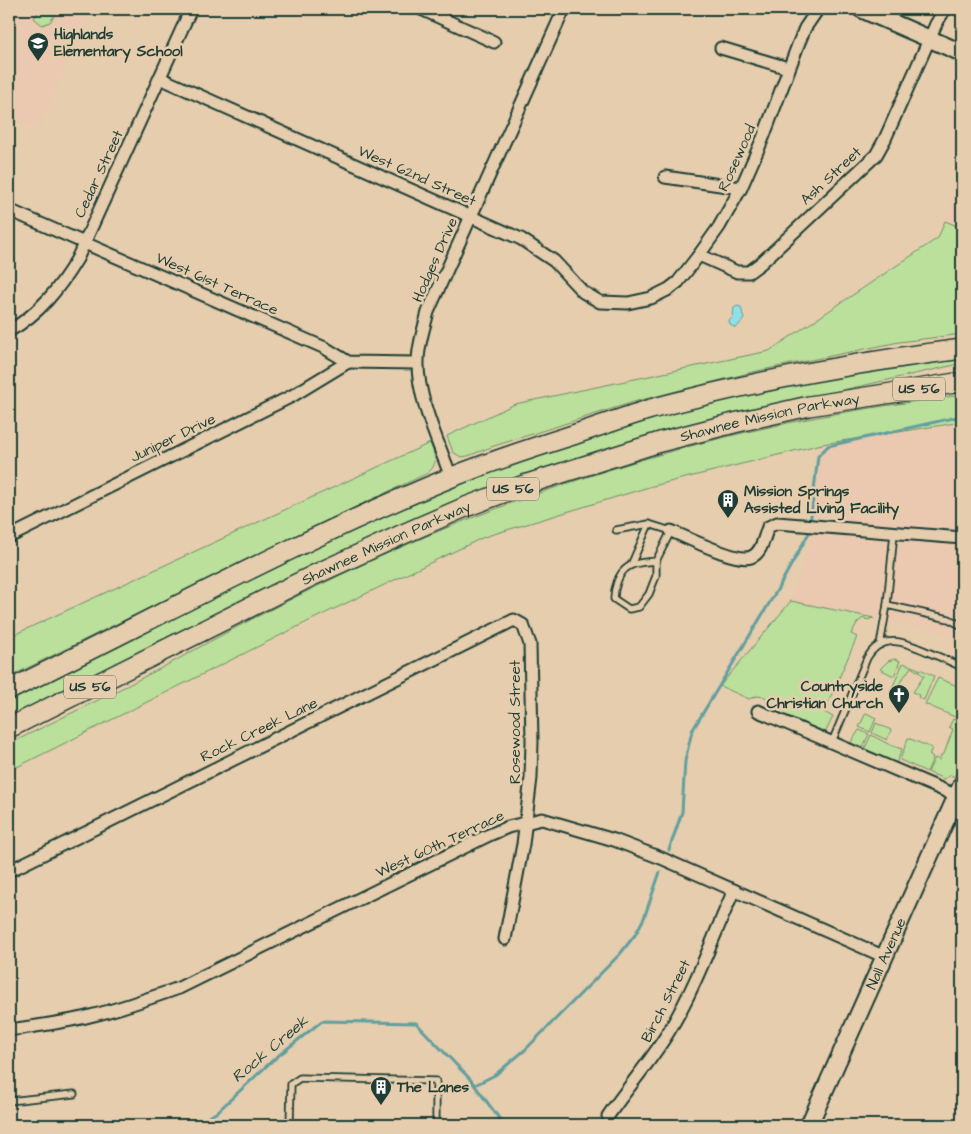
<svg xmlns="http://www.w3.org/2000/svg" width="971" height="1134" font-family="'Architects Daughter',sans-serif">
<style>
.built{fill:#ebc8b0}
.green{fill:#bbe09b;stroke:#6d8e68}
.water{fill:#8fe0e7;stroke:#629f9f}
.lines{fill:none;stroke-linecap:round;stroke-linejoin:round}
.stream{stroke:#629f9f;stroke-width:3}
.service-casing{stroke:#1f3d34;stroke-width:9}
.minor-casing{stroke:#1f3d34;stroke-width:15}
.secondary-casing{stroke:#1f3d34;stroke-width:20}
.trunk-casing{stroke:#1f3d34;stroke-width:22}
.service{stroke:#e5cdad;stroke-width:5.5}
.minor{stroke:#e5cdad;stroke-width:11}
.secondary{stroke:#e5cdad;stroke-width:16}
.trunk{stroke:#e5cdad;stroke-width:19}
.labels{text-anchor:middle;dominant-baseline:central;stroke-width:5;stroke-linejoin:round;paint-order:stroke}
.shield{fill:#e5cdad;stroke:#5a6858;stroke-width:1}
.shield-label{font-size:14px;font-weight:bold;fill:#1f3d34}
.poi-label{font-size:15px;font-weight:bold;fill:#1f3d34;stroke:#e5cdad;text-anchor:start}
.street-label{font-size:15px;fill:#1f3d34;stroke:#e5cdad}
.water-label{font-size:16px;font-style:italic;fill:#25453d;stroke:#e5cdad}
</style>
<rect width="100%" height="100%" fill="#e5cdad"/>
<filter id="ink" filterUnits="userSpaceOnUse"><feTurbulence type="fractalNoise" baseFrequency=".02" numOctaves="2"/><feDisplacementMap in="SourceGraphic" scale="10" xChannelSelector="R" yChannelSelector="G"/><feConvolveMatrix kernelMatrix="1 2 1 2 8 2 1 2 1" color-interpolation-filters="sRGB"/></filter>
<g filter="url(#ink)">
<g class="built">
<polygon points="9,9 91,9 38,129 9,116"/>
<polygon points="962,179 962,228 945,221"/>
<polygon points="962,422 962,532 815,518 822,444"/>
<polygon points="835,532 962,545 962,644 944,632 791,601 813,534"/>
</g>
<g class="green">
<polygon points="41,9 59,9 50,22 42,25 34,18"/>
<polygon points="945,221 962,228 962,334 899,342 757,371 637,401 494,446 468,456 461,457 453,452 447,436 515,404 769,351 938,238"/>
<path d="M958 359 959 364 700 422 660 432 540 470 9 718V702C86 662 164 624 241 585 293 560 345 533 398 510 473 478 550 450 628 426 735 392 847 373 958 359Z"/>
<path d="M962 395V422L822 444 649 487 484 537 309 621 9 771V744C61 718 114 693 165 666 185 656 204 644 224 634 299 594 377 556 456 524 557 485 659 451 765 428 830 413 896 404 962 395Z"/>
<path d="M430 443C435 456 439 465 426 474L319 524 9 677V637Z"/>
<polygon points="791,601 874,618 866,620 863,618 857,623 851,634 857,637 824,712 833,717 825,733 779,713 771,702 765,697 756,696 749,699 720,686"/>
<polygon points="895,659 900,661 894,676 880,669 888,661"/>
<polygon points="903,663 919,669 917,671 911,667 892,694 890,693"/>
<polygon points="920,669 934,676 924,700 918,697 919,695 913,692 924,676 919,672"/>
<polygon points="938,678 962,688 962,720 925,704"/>
<polygon points="866,713 876,718 870,732 859,727"/>
<polygon points="953,719 962,723 962,758 954,777 951,775 944,779 928,772 935,758 939,760 942,754 944,754 953,729 949,727"/>
<polygon points="876,723 891,730 887,740 872,733"/>
<polygon points="859,730 869,734 862,749 850,744"/>
<polygon points="871,735 890,745 902,749 896,764 864,750"/>
<polygon points="908,738 932,748 929,755 933,758 927,772 900,760"/>
</g>
<polygon class="water" points="737,306 741,307 744,319 736,328 730,325 729,321 733,317 734,308"/>
<g class="lines">
<g class="stream">
<polyline points="669,850 682,812 685,761 692,731 776,592 809,533 818,456 828,446 962,416"/>
<polyline points="475,1085 495,1075 525,1050 620,954 635,935 644,918 660,872"/>
<polyline points="194,1125 216,1113 273,1060 322,1021 416,1023 470,1079 504,1125"/>
</g>
<g class="service-casing">
<g id="service">
<path d="M616 530 649 524 671 531 656 561V576L649 594 639 607 629 609 614 599C614 589 618 573 628 567 635 562 648 562 656 561"/>
<polyline points="894,533 887,605 949,619 962,626"/>
<polyline points="631,565 649,524"/>
<polyline points="880,645 887,605"/>
<path d="M832 742 867 658C883 631 907 643 930 653 940 657 951 662 962 667"/>
<polyline points="9,1101 74,1094"/>
<polyline points="290,1125 291,1084 300,1078 436,1081 436,1125"/>
</g>
</g>
<g class="minor-casing">
<g id="minor">
<polyline points="421,9 494,42"/>
<polyline points="721,48 788,68"/>
<polyline points="160,78 521,239 554,261 583,292 600,302 628,303 651,298 669,289 678,282 699,255 719,227 741,188 763,138 798,45 805,28 818,9"/>
<polyline points="665,177 741,188"/>
<polyline points="9,210 325,348 348,362 417,363"/>
<polyline points="699,255 737,272 749,272 761,263 876,155 885,139 936,24 945,9"/>
<path d="M9 331C39 314 59 289 77 259L191 9"/>
<path d="M451 477C439 444 417 397 418 362 418 345 424 328 428 312L564 9"/>
<path d="M671 531C686 537 737 563 751 557 762 553 764 537 768 527L777 523 962 538"/>
<polyline points="9,537 292,396 348,362"/>
<polyline points="758,711 962,798"/>
<polyline points="9,871 514,620 523,625 530,644 532,741 531,778 523,844 505,939"/>
<path d="M9 1030C36 1026 63 1023 90 1016 120 1009 150 998 179 988L489 835 508 827 542 819 614 840 661 858 885 957"/>
<path d="M608 1116C629 1085 654 1058 672 1026 697 983 714 935 734 890"/>
</g>
</g>
<g class="secondary-casing">
<g id="secondary">
<polyline points="861,9 962,53"/>
<path id="s1" d="M809 1125 962 784"/>
</g>
</g>
<g class="trunk-casing">
<g id="trunk">
<path d="M9 690C156 618 300 539 452 477 492 461 532 448 573 435 599 426 625 417 651 409 753 381 857 362 962 349"/>
<path id="s2" d="M9 728 314 575 401 535 463 508 524 485 660 442 734 423 809 406 962 382"/>
</g>
</g>
<use href="#service" class="service"/>
<use href="#minor" class="minor"/>
<use href="#secondary" class="secondary"/>
<use href="#trunk" class="trunk"/>
</g>
</g>
<defs>
<g id="school-pin" transform="scale(1.125)"><path d="M0 17L-7.5 6A9.5 9.5 0 1 1 7.5 6Z" fill="#1f3d34" stroke="#e5cdad"/><path d="M0-5L7-2L0 1L-7-2ZM-4 1L0 2.5L4 1V4Q0 6-4 4Z" fill="#fff"/></g>
<g id="building-pin" transform="scale(1.125)"><path d="M0 17L-7.5 6A9.5 9.5 0 1 1 7.5 6Z" fill="#1f3d34" stroke="#e5cdad"/><path d="M-4-6H4V6H1V3H-1V6H-4ZM-2.5-4.3h1.7v1.8h-1.7ZM.8-4.3h1.7v1.8H.8ZM-2.5-1h1.7V.8h-1.7ZM.8-1h1.7V.8H.8Z" fill="#fff"/></g>
<g id="church-pin" transform="scale(1.125)"><path d="M0 17L-7.5 6A9.5 9.5 0 1 1 7.5 6Z" fill="#1f3d34" stroke="#e5cdad"/><path d="M-1.2-6h2.4v3.5h3.3v2.4h-3.3V6h-2.4V-.1h-3.3v-2.4h3.3Z" fill="#fff"/></g>
</defs>
<g fill-rule="evenodd">
<use href="#school-pin" x="38" y="43"/>
<use href="#building-pin" x="728" y="500"/>
<use href="#church-pin" x="899" y="695"/>
<use href="#building-pin" x="381" y="1087"/>
</g>
<g class="labels">
<g class="shield">
<rect x="893" y="377.5" width="52" height="23" rx="4"/>
<rect x="487" y="477.5" width="52" height="23" rx="4"/>
<rect x="64" y="675.5" width="52" height="23" rx="4"/>
</g>
<g class="shield-label">
<text x="919" y="389">US 56</text>
<text x="513" y="489">US 56</text>
<text x="90" y="687">US 56</text>
</g>
<g class="poi-label">
<text x="54" y="34">Highlands<tspan x="54" dy="17">Elementary School</tspan></text>
<text x="744" y="491">Mission Springs<tspan x="744" dy="17">Assisted Living Facility</tspan></text>
<text x="883" y="686" text-anchor="end">Countryside<tspan x="883" dy="17">Christian Church</tspan></text>
<text x="397" y="1087">The Lanes</text>
</g>
<g class="street-label">
<text transform="translate(737 158) rotate(-66)">Rosewood</text>
<text transform="translate(99 174) rotate(-65)">Cedar Street</text>
<text transform="translate(417 176) rotate(24)">West 62nd Street</text>
<text transform="translate(831 176) rotate(-43)">Ash Street</text>
<text transform="translate(435 260) rotate(-66)">Hodges Drive</text>
<text transform="translate(217 284) rotate(24)">West 61st Terrace</text>
<text stroke="none"><textPath href="#s2" startOffset="825">Shawnee Mission Parkway</textPath></text>
<text transform="translate(173 438) rotate(-26)">Juniper Drive</text>
<text stroke="none"><textPath href="#s2" startOffset="420">Shawnee Mission Parkway</textPath></text>
<text transform="translate(515 722) rotate(-90)">Rosewood Street</text>
<text transform="translate(259 730) rotate(-26)">Rock Creek Lane</text>
<text transform="translate(440 844) rotate(-25)">West 60th Terrace</text>
<text stroke="none"><textPath href="#s1" startOffset="188">Nall Avenue</textPath></text>
<text transform="translate(666 1001) rotate(-63)">Birch Street</text>
</g>
<g class="water-label">
<text transform="translate(270 1049) rotate(-40)">Rock Creek</text>
</g>
</g>
<rect width="971" height="1134" fill="none" stroke="#e5cdad" stroke-width="30"/>
<rect x="15" y="15" width="941" height="1104" fill="none" stroke="#1f3d34" stroke-width="2" filter="url(#ink)"/>
</svg>
